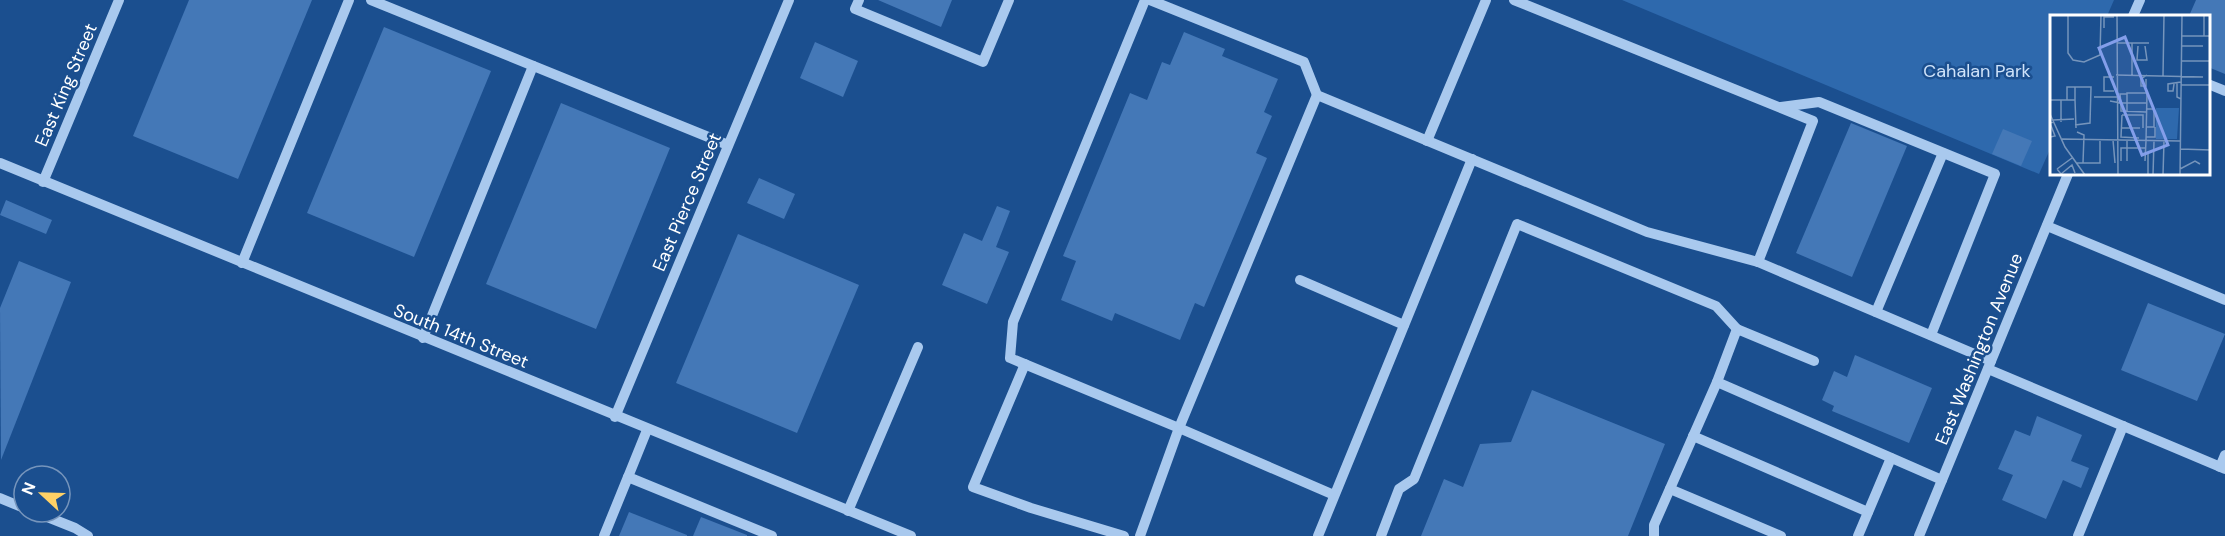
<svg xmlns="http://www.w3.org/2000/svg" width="2225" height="536" font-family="'DM Sans',sans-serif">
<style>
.green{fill:#2e69ad}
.building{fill:#4478b7}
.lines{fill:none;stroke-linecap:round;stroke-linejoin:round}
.minor{stroke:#a9c9ee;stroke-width:10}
.labels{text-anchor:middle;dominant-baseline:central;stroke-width:5;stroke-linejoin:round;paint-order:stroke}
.park-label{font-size:18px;fill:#cfe3fa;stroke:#1b4f8f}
.street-label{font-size:18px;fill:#fff;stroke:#1b4f8f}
.inset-road{fill:none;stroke:#7695bc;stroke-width:1.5}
.view{fill:#839eea;fill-opacity:0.15;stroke:#839eea;stroke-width:3}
.inset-edge{fill:none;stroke:#fff;stroke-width:3}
</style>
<rect width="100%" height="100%" fill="#1b4f8f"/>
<polygon class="green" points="1622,0 2114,0 2107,16 2051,16 2051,147 2039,174"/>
<g class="building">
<polygon points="189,0 312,0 238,179 133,136"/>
<polygon points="878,0 952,0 941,27"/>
<polygon points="2196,0 2225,0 2225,74 2208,67 2208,16 2189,16"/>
<polygon points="384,27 491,71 414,257 307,213"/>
<polygon points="1184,32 1225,49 1222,56 1278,79 1264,112 1272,116 1256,153 1267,158 1204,307 1195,303 1180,340 1115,313 1112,321 1061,300 1076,261 1063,256 1130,93 1147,100 1162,62 1170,65"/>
<polygon points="815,42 858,61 843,97 800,78"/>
<polygon points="561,103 670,148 596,329 486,284"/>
<polygon points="1851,123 1907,146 1852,277 1796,253"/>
<polygon points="2003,129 2032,141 2021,166 1992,154"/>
<polygon points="759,178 795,194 784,219 747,203"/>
<polygon points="6,200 52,220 46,234 0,215"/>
<polygon points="997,206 1010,211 996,247 1009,252 987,304 942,285 964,233 982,241"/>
<polygon points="738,234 859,285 797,433 676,383"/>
<polygon points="19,261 71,282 1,460 0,308"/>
<polygon points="2148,303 2225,334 2197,401 2121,370"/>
<polygon points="1855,355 1932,388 1909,443 1832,411 1834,406 1822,400 1834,371 1847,377"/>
<polygon points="1532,390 1665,444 1628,536 1421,536 1444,479 1463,487 1480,444 1511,442"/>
<polygon points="2037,416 2082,435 2071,461 2089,468 2081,488 2063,480 2046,519 2002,500 2013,475 1998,469 2015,430 2030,436"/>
<polygon points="629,512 687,535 687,536 619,536"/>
<polygon points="701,517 747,535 747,536 693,536"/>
</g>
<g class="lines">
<g class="minor">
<polyline points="371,0 728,145"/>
<polyline points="859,0 855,9 983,62 1009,0"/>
<polyline points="1145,0 1013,322 1010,358 1179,428 1334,495"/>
<polyline points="1150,0 1304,62 1317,95 1647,232 1758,262 1991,361"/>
<polyline points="1514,0 1813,121 1758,262"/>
<polyline points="2133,16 2140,0"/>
<polyline points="2208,84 2225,91"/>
<polyline points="1781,107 1819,102 1995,174 1931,335"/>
<polyline points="1427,141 1486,0"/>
<polyline points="0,163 911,536"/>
<polyline points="43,182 119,0"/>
<polyline points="2047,226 2225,300"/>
<polyline points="242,263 349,0"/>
<polyline points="1300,280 1404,325"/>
<polyline points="1876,312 1943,153"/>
<polyline points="423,338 533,66"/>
<polyline points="1814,361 1737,329 1717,382 1942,480"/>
<polyline points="1025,364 973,487 1031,508 1124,536"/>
<polyline points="1988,369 2225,469"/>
<polyline points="615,417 789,0"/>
<polyline points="647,430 628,477 772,536"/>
<polyline points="1693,436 1868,512"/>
<polyline points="2220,467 2225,455"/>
<polyline points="1670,489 1781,536"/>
<polyline points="0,498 24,508"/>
<polyline points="848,511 918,347"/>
<polyline points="35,512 75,528 88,536"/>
<polyline points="604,536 628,477"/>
<polyline points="1140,536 1179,428 1317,95"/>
<polyline points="1318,536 1472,159"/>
<polyline points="1381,536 1399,489 1414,479 1517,224 1716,306 1737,329"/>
<polyline points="1654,536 1654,525 1717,382"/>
<polyline points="1858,536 1891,458"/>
<polyline points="1919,536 2068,174"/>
<polyline points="2078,536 2123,426"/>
</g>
</g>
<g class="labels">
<g class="park-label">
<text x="1977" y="71">Cahalan Park</text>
</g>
<g class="street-label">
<text transform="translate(66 85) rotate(-67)">East King Street</text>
<text transform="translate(687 202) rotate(-67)">East Pierce Street</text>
<text transform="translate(461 336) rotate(22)">South 14th Street</text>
<text transform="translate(1979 349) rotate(-68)">East Washington Avenue</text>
</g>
</g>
<g transform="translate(2050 15)">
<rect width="160" height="160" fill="#1b4f8f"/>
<path d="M106 93H129L127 124H106Z" fill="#2e69ad"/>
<path class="inset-road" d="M18 0V38L23 45 34 47 50 40 51 0M67 0 68 160M54 13V2H64M131 21H161M154 21V0M0 28V61M67 28H99M88 31 87 45H97L95 31M131 31H153M131 46H161M66 60 153 62M82 60V28M113 61 114 0M96 64V71H91V64L97 60M127 68V82L131 84M124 69 123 76H118V69L131 67M131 70H161M25 72H41L40 108 25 110M64 76H54V62H64M44 82H67M0 85H25V72H17V85M25 85 26 113M60 86 71 88 70 79H77M96 94H104V112H96M77 96V78H97L96 126M96 97 71 96V88H96M0 99 15 132 35 160M72 100 71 122 89 123M72 100H93V113M3 105 24 104M11 107V85M71 113H90M27 117 34 120 33 148M0 122 5 121 0 108 4 107M96 122H105V112M12 124 130 126M63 125 65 148M77 126V146M130 134 161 135M71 146V133H95M95 146 96 126M27 148H50V126M7 154 11 159 22 150 25 158M7 154 22 143M130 154 145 146 150 149M98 160V139M103 160 104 126M113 160 114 126M130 160 132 0"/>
<path class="view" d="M75 22 118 130 92 140 49 33Z"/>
<rect width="160" height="160" class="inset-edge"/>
</g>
<g transform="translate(42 494) rotate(292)"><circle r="28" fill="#1b4f8f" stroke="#7695bc" stroke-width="1.5"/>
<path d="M0-4.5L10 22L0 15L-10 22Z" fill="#ffd166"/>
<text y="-9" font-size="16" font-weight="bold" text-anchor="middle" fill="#ffffff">N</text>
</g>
</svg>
